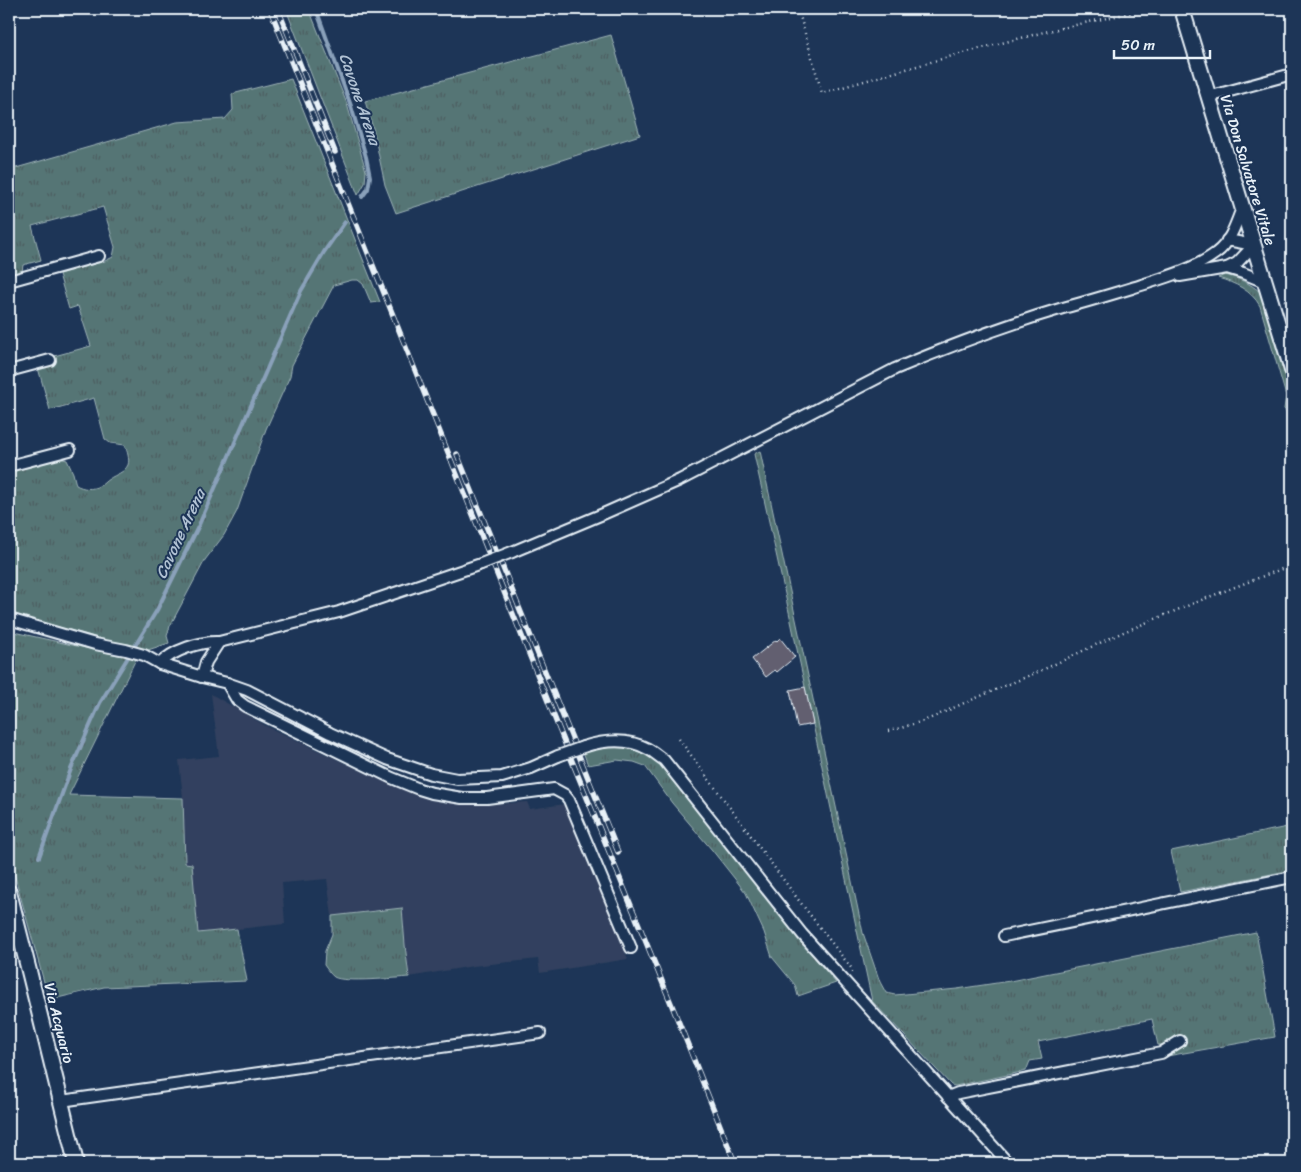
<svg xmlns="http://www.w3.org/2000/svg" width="1301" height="1172" font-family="Sriracha,sans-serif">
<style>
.built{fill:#32415e}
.grass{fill:url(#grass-tufts);stroke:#9eb3b6}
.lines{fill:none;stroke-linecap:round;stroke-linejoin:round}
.stream{stroke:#8aa1ba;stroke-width:4}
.building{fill:#625e6f;stroke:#e8f1f8}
.street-casing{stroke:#e8f1f8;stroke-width:14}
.secondary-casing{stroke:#e8f1f8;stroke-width:18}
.path{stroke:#e8f1f8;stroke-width:2.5;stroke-dasharray:1 4;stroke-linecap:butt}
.street{stroke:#1d3557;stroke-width:10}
.secondary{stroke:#1d3557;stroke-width:14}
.rail-casing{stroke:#e8f1f8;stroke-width:5.5}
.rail{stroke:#1d3557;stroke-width:4;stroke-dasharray:11;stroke-linecap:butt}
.street-bridge-casing{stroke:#e8f1f8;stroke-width:14;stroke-linecap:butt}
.street-bridge{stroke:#1d3557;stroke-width:10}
.labels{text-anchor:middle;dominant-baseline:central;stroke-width:4;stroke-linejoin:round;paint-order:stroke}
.street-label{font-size:15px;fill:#e8f1f8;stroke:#1d3557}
.water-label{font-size:16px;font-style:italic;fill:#b1c2d4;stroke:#1d3557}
</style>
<defs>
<pattern id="grass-tufts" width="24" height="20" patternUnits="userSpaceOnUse" patternTransform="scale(1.25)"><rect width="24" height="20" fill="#547575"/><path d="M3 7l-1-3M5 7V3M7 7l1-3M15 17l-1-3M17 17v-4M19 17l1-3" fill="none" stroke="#4d5e60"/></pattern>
</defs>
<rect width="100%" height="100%" fill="#1d3557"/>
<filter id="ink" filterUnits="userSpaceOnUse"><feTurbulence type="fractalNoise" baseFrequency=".02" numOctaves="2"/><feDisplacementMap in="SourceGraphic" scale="10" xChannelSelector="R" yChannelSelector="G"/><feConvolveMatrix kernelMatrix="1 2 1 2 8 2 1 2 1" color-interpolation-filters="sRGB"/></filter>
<g filter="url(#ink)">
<polygon class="built" points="211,694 266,726 398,788 433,800 440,802 474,805 527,802 530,809 565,804 628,959 540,973 538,959 473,966 409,977 405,945 402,908 332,916 327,879 282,883 285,924 198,933 192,864 185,864 183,798 179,760 219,756"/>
<g class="grass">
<polygon points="286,9 309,9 347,104 366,171 365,183 358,195"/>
<polygon points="611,35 640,135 396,213 385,185 373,128 365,101"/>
<path d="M291 79 380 302 371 303 363 284 358 280H352L334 285 292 365 290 376 266 429 237 511 224 535 205 560 170 626 167 636 169 643 145 651 30 619 9 612V471C24 466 52 455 67 460L73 473 76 485C83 489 92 490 99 486 103 485 105 481 109 479 116 474 124 473 128 465 130 459 127 451 125 445L110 443 105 439 94 398 50 410 36 361 91 346 78 306 69 309 59 274 105 261 113 257 115 247 103 207 32 226 41 260 23 265 22 271 9 275V170L177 122 225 119 233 110 232 94Z"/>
<path d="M1225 275C1238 278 1250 283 1260 292L1292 395V418L1284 409 1286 396 1260 306C1251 290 1235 283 1218 278Z"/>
<polygon points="760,451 863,933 880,982 886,993 895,995 957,989 1010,981 1256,932 1275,1037 1167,1056 1163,1045 1158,1045 1152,1019 1038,1042 1042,1059 1030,1061 1026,1071 955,1086 951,1085 872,1001 791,621 754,454"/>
<polygon points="9,631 122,656 124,653 136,659 69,795 183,798 185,863 192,864 198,933 237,929 247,981 104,987 49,1000 9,855"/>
<path d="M623 745C639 749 650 756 662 765L757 883 802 943 836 983 798 996 795 985 772 957 764 932 746 893 712 850 672 803 645 766 634 762 617 760 588 765 582 749Z"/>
<polygon points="1292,826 1292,870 1180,892 1171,851"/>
<path d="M402 908 405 945 409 977C396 978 343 983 334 977 330 974 327 969 324 965L325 951 332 934V916Z"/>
</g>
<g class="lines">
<g class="stream">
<polyline points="316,9 351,106 366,157 370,177 368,189 362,197"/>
<polyline points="39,857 71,769 100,703 157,610 198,527 301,291 324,252 345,222"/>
</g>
</g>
<g class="building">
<polygon points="780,638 795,657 777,672 775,670 766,677 752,659 776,640 777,641"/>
<polygon points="805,687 813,724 797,727 790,690"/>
</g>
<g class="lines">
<g class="street-casing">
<g id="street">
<polyline points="1208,97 1292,74"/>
<polyline points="1227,240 1254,245"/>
<polyline points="1227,268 1237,263 1254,245"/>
<polyline points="1180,276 1227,268 1243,273 1265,282"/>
<polyline points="9,281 99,256"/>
<polyline points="9,371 50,360"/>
<polyline points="9,466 70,450"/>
<path d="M512 552 603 514 680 480 895 369C950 346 1005 325 1063 308 1086 302 1109 295 1132 288 1160 279 1192 271 1216 253 1230 243 1236 224 1242 208"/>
<polyline points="9,619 95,644 126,650 144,655 160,664 202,677 227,683 247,690 330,733 387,759 431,774 457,779 502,777 531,768 558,756"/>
<path d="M160 664C172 650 202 641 219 642L339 612 481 564"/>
<polyline points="202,677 206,662 219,642"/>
<polyline points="227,683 237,700 245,706 392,778 419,789 432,793 462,798 487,798 554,789 565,795 569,800 631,948"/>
<path d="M583 747C605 740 628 738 648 749 654 752 659 757 664 760L802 934 1008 1163"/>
<polyline points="1004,936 1292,877"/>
<polyline points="948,1097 958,1093 1161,1053 1180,1041"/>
<polyline points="61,1101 540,1033"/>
</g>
</g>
<g class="secondary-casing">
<g id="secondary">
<polyline points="1182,9 1265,282 1292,370"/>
<polyline points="9,892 30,975 76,1163"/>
</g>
</g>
<g class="path">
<polyline points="798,9 822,93 952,56 1044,32 1147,9"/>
<polyline points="1284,300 1292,303"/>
<polyline points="888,731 901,728 929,719 962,704 1040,671 1121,633 1209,597 1292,565"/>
<polyline points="679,739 797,898 852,969 853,975"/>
</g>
<use href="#street" class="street"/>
<use href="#secondary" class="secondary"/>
<g class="rail-casing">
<g id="rail">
<polyline points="270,9 572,761 686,1040 735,1163"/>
<polyline points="278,9 335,152"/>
<polyline points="457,454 618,852"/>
</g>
</g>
<use href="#rail" class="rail"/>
<g class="street-bridge-casing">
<g id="street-bridge">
<polyline points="481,564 512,552"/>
<polyline points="558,756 583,747"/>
</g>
</g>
<use href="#street-bridge" class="street-bridge"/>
</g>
</g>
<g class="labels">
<g class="street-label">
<text transform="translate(1248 170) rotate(73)">Via Don Salvatore Vitale</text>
<text transform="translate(59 1023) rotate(76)">Via Acquario</text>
</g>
<g class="water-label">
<text transform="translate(360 99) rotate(71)">Cavone Arena</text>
<text transform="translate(180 534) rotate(-65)">Cavone Arena</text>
</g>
</g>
<rect width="1301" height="1172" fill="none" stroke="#1d3557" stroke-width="30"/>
<rect x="15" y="15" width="1271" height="1142" fill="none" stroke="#e8f1f8" stroke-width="2" filter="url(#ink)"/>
<path d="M1114 50v8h96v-8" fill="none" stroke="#e8f1f8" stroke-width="2.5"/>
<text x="1121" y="50" font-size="15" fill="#e8f1f8" stroke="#1d3557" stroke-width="4" paint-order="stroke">50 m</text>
</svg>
